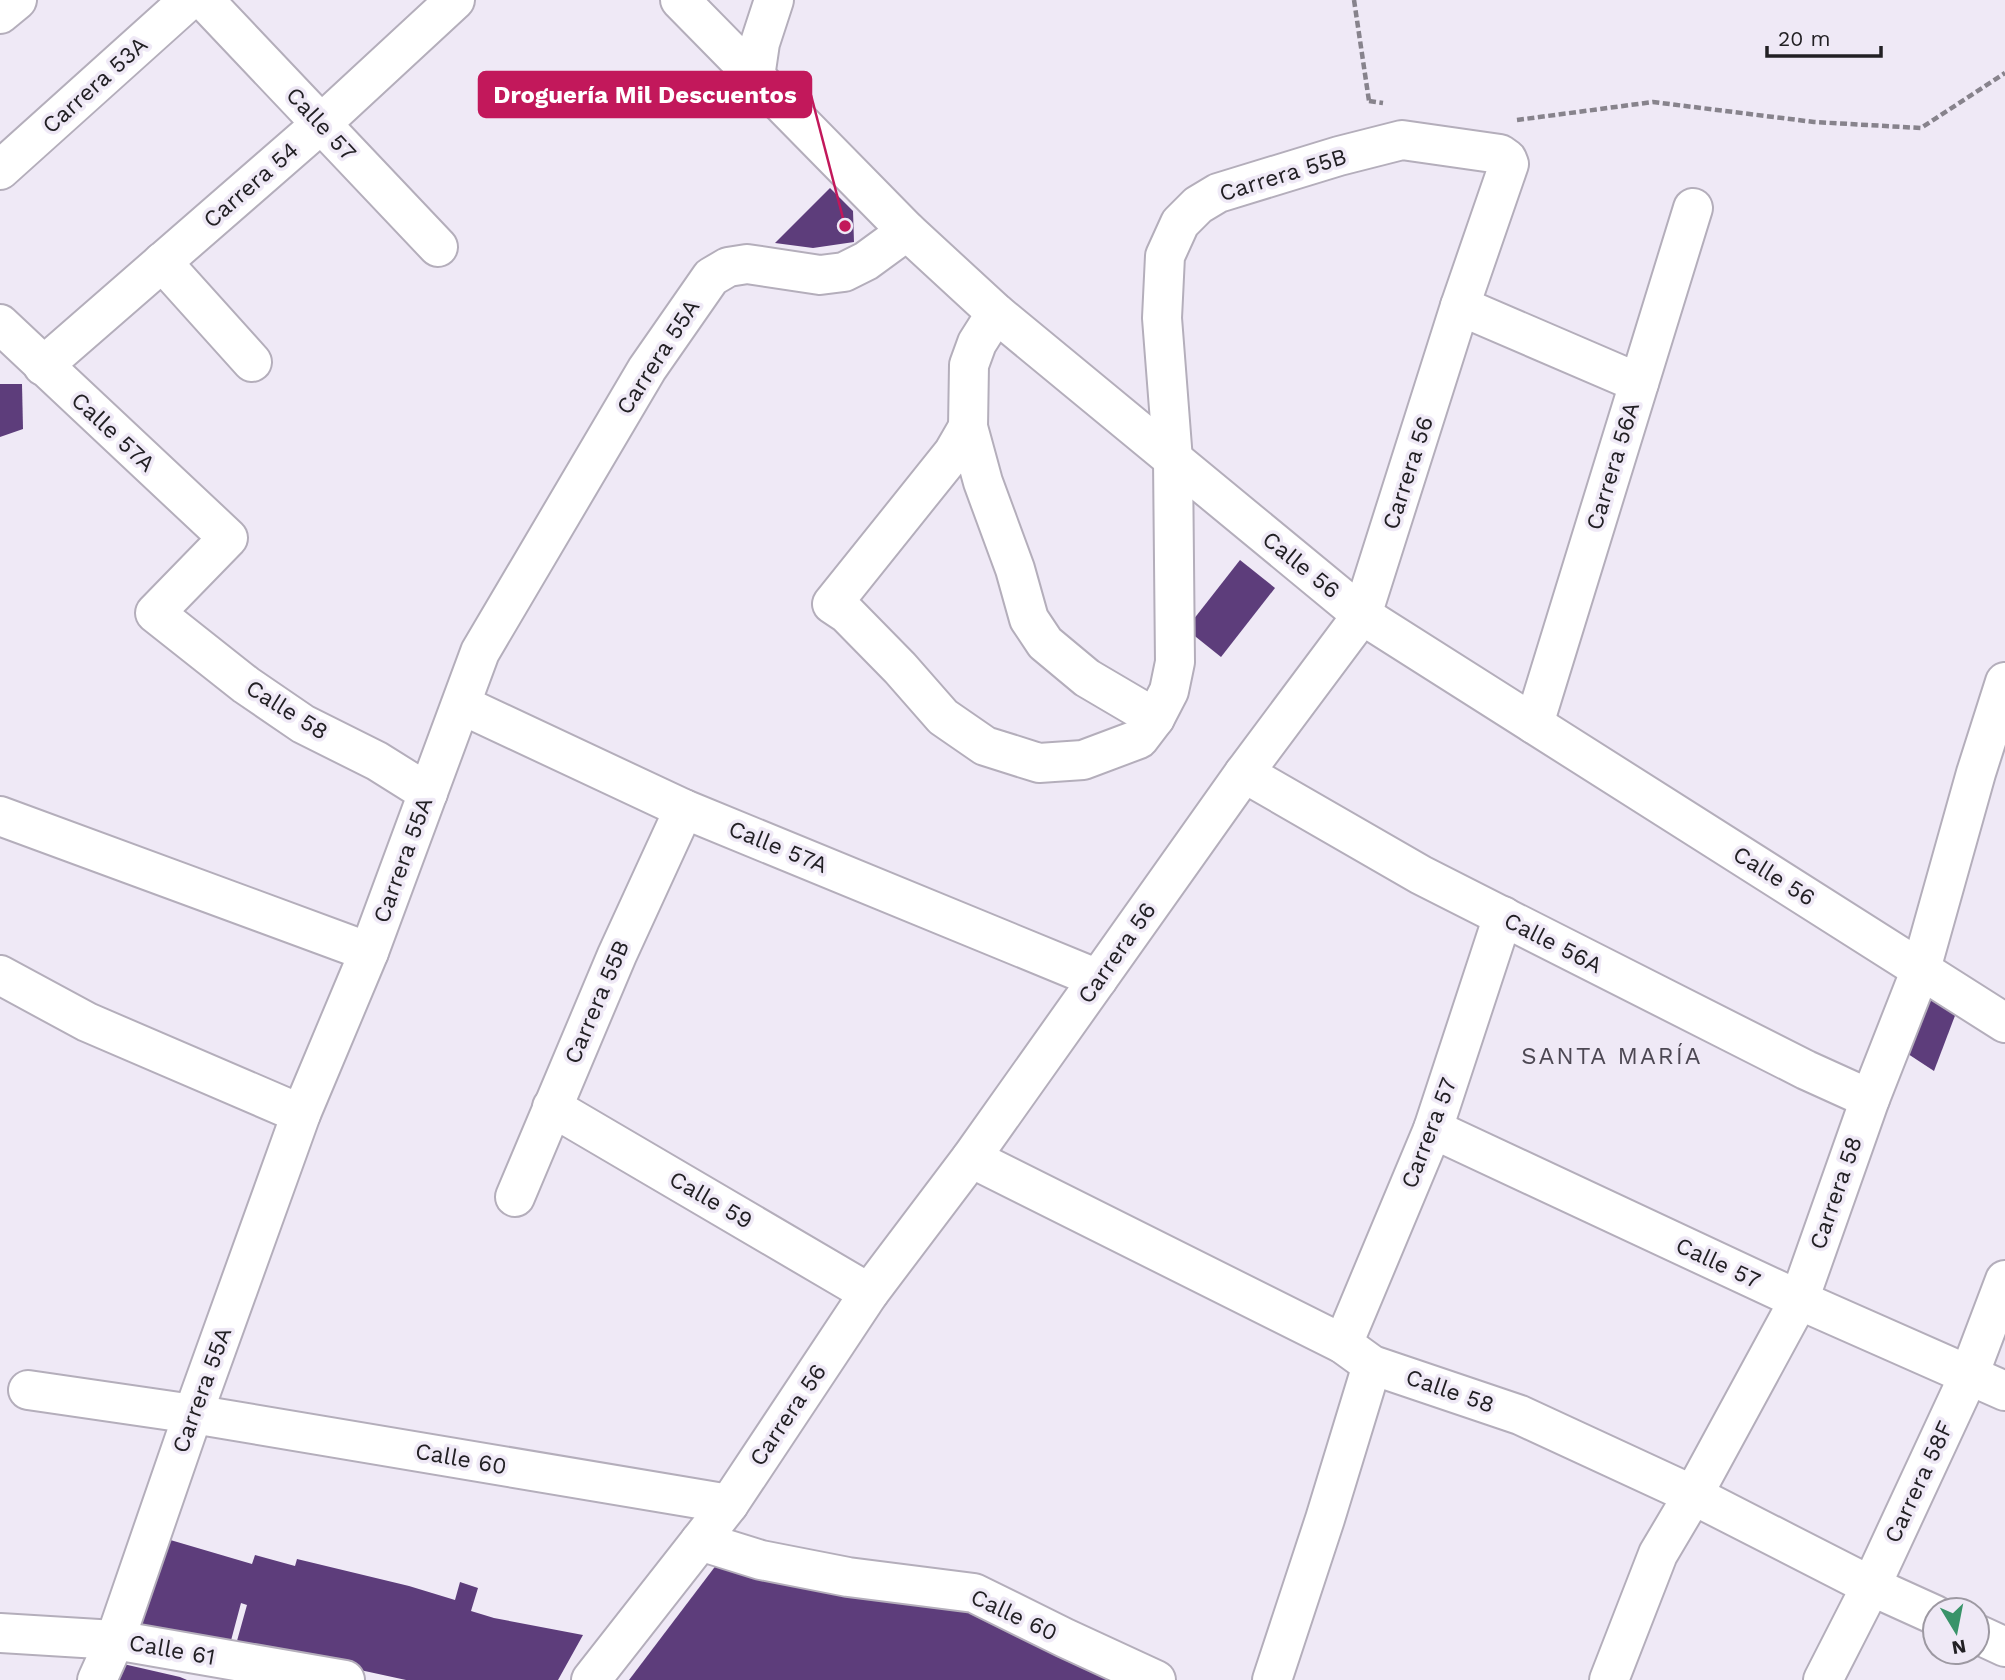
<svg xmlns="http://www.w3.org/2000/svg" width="2005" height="1680" font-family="'Work Sans',sans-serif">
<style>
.building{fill:#5d3d7b}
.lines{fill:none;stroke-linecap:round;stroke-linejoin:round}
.minor-casing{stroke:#b4aebb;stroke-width:42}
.path{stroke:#87838c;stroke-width:4.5;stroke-dasharray:7 3.5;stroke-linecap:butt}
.minor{stroke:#fff;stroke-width:38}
.labels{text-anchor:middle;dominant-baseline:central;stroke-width:7;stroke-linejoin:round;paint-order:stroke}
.street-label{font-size:23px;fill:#222024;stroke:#efe9f6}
.neighbourhood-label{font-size:24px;letter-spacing:2px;fill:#4d4853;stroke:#efe9f6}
.leader{fill:none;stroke:#c2185b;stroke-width:2.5}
.callout-dot{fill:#c2185b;stroke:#efe9f6;stroke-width:2.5}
.callout{fill:#c2185b;stroke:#c2185b;stroke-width:2.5}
.callout-label{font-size:24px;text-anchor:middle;font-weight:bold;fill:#fff}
</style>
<rect width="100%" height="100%" fill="#efe9f6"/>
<g class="building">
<polygon points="830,188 853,211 854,242 813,248 775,243"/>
<polygon points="0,384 22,384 23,429 0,437"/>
<polygon points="1240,560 1275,588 1221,657 1186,629"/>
<polygon points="1928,994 1956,1013 1934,1071 1905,1052"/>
<polygon points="167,1539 252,1564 255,1555 295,1566 297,1559 409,1586 455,1600 460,1582 478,1588 471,1611 494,1618 583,1635 558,1680 406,1680 305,1658 273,1647 271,1657 235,1648 247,1605 241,1603 229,1648 141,1626"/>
<polygon points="717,1564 974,1607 1131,1680 629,1680"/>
<polygon points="119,1663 180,1677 187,1680 114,1680"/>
</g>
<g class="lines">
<g class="minor-casing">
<g id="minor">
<polyline points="204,0 438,247"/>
<polyline points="680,0 907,231 996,313 1362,615 2005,1023"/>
<polyline points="0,14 17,0"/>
<polyline points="755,77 760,43 774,0"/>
<polyline points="0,170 189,0"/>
<polyline points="162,262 252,362"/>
<polyline points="1460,306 1639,383"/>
<polyline points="996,313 977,343 969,365 968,427 983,482 1015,569 1029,619 1045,643 1087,678 1155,718"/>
<polyline points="0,324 228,538 155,613 246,685 303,724 377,761 428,793"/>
<polyline points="43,366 321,124 455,0"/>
<polyline points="462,705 684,809 1098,979"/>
<polyline points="1534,724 1693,208"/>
<polyline points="1244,773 1421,875 1806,1070 1870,1099"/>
<polyline points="0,816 369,952"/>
<polyline points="0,975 87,1022 301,1114"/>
<polyline points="552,1107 869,1293"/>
<polyline points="1433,1129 1799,1300 2005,1391"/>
<polyline points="971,1158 1343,1344 1372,1365 1520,1415 1693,1495 1871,1586 1935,1615"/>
<polyline points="515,1197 617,955 684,809"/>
<polyline points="1343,1344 1433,1129 1503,916"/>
<polyline points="28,1390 193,1414 729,1504"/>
<polyline points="700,1541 761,1560 848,1577 974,1593 1065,1638 1156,1680"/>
<polyline points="0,1633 115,1640 345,1680"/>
<polyline points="1977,1634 2005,1647"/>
<polyline points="97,1680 115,1640 193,1414 301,1114 369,952 480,652 647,369 711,277 728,267 747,264 820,275 844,272 866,261 907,231"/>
<polyline points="591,1680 729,1504 869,1293 971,1158 1244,773 1362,615 1460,306 1509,164 1507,159 1500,154 1402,140 1339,156 1218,193 1198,205 1180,223 1165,256 1162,318 1173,460 1175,662 1169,691 1155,718 1139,739 1083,760 1039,763 985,746 943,717 900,668 847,614 832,604 953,453 968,427"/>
<polyline points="1272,1680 1325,1519 1372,1365"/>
<polyline points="1609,1680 1658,1554 1693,1495 1799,1300 1870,1099 1921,969 1976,773 2005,682"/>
<polyline points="1823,1680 1871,1586 1969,1375 2005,1280"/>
</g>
</g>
<g class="path">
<polyline points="1354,0 1369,101"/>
<polyline points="1369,101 1383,103"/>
<polyline points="1517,120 1653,102 1814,122 1921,128 2005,73"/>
</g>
<use href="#minor" class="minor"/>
</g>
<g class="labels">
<g class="street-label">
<text transform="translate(95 85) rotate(-42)">Carrera 53A</text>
<text transform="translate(321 124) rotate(47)">Calle 57</text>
<text transform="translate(1283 175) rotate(-17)">Carrera 55B</text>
<text transform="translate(251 185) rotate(-41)">Carrera 54</text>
<text transform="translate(658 357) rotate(-57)">Carrera 55A</text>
<text transform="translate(113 432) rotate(43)">Calle 57A</text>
<text transform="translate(1613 466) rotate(-73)">Carrera 56A</text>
<text transform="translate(1408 473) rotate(-72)">Carrera 56</text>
<text transform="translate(1301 565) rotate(39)">Calle 56</text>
<text transform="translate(287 710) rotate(32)">Calle 58</text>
<text transform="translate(778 847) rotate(22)">Calle 57A</text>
<text transform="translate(403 860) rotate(-70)">Carrera 55A</text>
<text transform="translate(1774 876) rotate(32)">Calle 56</text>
<text transform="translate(1553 943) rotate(27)">Calle 56A</text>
<text transform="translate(1117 953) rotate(-55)">Carrera 56</text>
<text transform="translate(597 1002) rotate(-67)">Carrera 55B</text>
<text transform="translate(1429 1133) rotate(-69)">Carrera 57</text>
<text transform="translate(1836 1193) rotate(-71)">Carrera 58</text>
<text transform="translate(711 1200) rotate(30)">Calle 59</text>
<text transform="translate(1718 1263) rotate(25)">Calle 57</text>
<text transform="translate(202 1390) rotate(-70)">Carrera 55A</text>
<text transform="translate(1450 1391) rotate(19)">Calle 58</text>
<text transform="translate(788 1415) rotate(-56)">Carrera 56</text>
<text transform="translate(461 1459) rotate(10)">Calle 60</text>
<text transform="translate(1919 1482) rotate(-65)">Carrera 58F</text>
<text transform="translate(1014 1615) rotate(25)">Calle 60</text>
<text transform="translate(172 1650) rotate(10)">Calle 61</text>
</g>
<g class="neighbourhood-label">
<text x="1612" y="1056">SANTA MARÍA</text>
</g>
</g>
<path class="leader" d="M845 226L811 95"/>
<circle class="callout-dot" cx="845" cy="226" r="7"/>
<rect class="callout" x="479" y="72" width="332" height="45" rx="7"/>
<g class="callout-label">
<text x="645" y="103">Droguería Mil Descuentos</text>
</g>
<g transform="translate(1956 1631) rotate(170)"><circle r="33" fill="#efe9f6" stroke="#9d99a2" stroke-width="2"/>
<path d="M0-5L12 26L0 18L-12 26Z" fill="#399369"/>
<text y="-10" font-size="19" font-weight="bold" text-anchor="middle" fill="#222024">N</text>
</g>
<path d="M1767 46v10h114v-10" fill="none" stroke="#222024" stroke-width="3.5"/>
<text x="1778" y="46" font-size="21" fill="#222024" stroke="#efe9f6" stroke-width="5" paint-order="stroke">20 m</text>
</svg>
